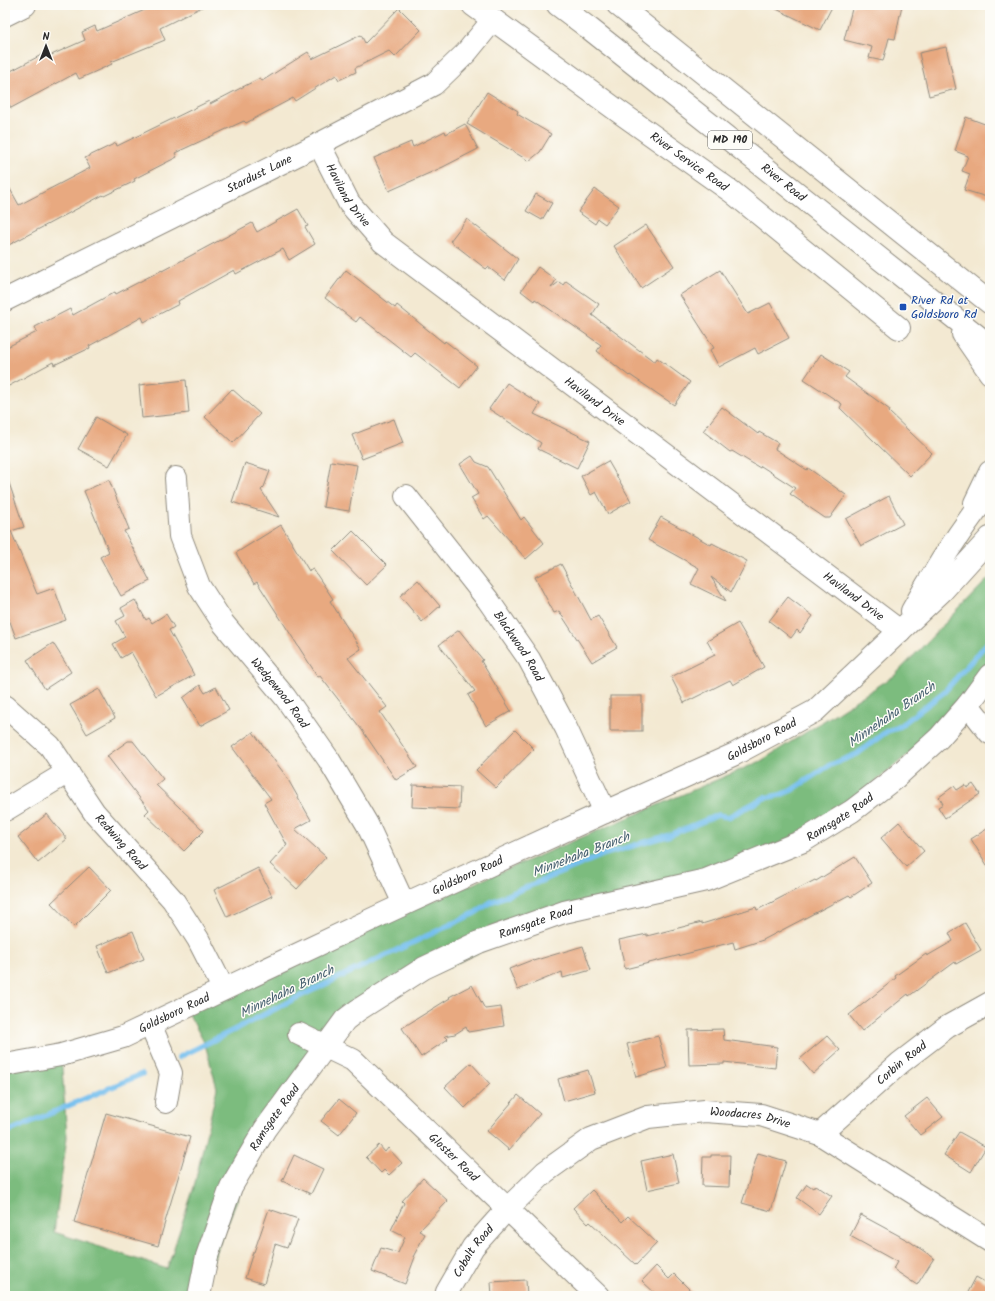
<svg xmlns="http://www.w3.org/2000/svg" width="995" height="1301" font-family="Kalam,sans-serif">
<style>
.forest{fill:#7bbc7e;stroke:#537454}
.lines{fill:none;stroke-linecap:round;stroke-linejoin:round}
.stream{stroke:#75bfee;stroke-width:5.5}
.building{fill:#e8a980}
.minor-casing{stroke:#8f8a7e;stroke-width:24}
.major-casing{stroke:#8f8a7e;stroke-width:24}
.minor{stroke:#fff;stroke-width:22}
.major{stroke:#fff;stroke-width:22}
.transit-dot{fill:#1a4fb4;stroke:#fdfcf7;stroke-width:1.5}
.labels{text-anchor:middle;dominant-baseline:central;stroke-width:3;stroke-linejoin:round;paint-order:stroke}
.shield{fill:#fdfcf7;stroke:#6a6a68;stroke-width:1}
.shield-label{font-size:11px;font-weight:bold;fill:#2b2b2b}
.street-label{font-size:12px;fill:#2b2b2b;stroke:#fdfcf7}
.transit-label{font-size:12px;fill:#164399;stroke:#fdfcf7;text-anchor:start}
.water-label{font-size:13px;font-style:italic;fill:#455f6f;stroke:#fdfcf7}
</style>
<rect width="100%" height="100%" fill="#fdfcf7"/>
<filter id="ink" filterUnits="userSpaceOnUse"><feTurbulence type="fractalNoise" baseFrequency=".025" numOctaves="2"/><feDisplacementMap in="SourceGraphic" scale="8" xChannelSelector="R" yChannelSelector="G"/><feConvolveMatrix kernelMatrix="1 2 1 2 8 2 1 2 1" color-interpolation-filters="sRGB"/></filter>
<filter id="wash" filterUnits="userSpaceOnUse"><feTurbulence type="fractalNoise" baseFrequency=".012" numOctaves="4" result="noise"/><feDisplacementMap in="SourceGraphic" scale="16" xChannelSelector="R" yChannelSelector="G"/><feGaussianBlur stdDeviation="0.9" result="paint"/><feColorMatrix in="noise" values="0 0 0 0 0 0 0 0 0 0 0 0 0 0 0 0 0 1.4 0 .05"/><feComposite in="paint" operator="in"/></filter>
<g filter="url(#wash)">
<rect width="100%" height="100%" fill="#f3e9d2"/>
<polygon class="forest" points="990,577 990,675 968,705 803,841 564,912 358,1010 265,1129 199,1296 5,1296 5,1065 61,1055 67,1137 54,1232 167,1269 194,1187 217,1088 205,1044 185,1007 761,761 894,676"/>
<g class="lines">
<g class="stream">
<polyline points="179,1057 234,1030 294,999 475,913 491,902 605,854 670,835 718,815 728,817 764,798 780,795 792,790 828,766 857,754 887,731 897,728 944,692 990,640"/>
<polyline points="5,1133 142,1074"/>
</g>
</g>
<g id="blocks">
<g class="building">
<polygon points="156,5 206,5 160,28 165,40 111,62 112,64 79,79 76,73 11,108 5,96 5,74 47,52 49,56 85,40 82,32 95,26 97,31"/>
<polygon points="768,5 833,5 820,30"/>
<polygon points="853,5 902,5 895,39 889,38 883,61 869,58 872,47 844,40"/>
<polygon points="399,8 421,30 395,57 389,51 355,68 356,72 339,80 336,75 295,101 293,98 246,123 244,121 175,153 177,157 134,179 135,181 104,196 103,195 5,247 5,180 19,205 90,168 85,158 116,143 117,146 209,101 210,104 260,78 262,81 308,52 312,59 361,35 365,43"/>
<polygon points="946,47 956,89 929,96 919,53"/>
<polygon points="487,92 518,111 517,114 551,134 540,152 529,161 467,124"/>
<polygon points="966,117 990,126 990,198 964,190 970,174 962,171 968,156 955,151"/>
<polygon points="465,124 478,149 443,167 389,191 374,158 411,142 413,147 445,131 446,134"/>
<polygon points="595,189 619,206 605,224 598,219 595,224 578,212"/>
<polygon points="536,194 552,203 542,220 526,211"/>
<polygon points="298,209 308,226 305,227 315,244 289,260 283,249 236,274 234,270 178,301 179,304 144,322 142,317 89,346 90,348 54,365 53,362 5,388 5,348 37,332 35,327 70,309 73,315 115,292 116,294 162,270 162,271 252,223 257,232"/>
<polygon points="467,219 518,259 505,280 488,267 486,269 450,241"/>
<polygon points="646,225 674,266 641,288 614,246"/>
<polygon points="538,267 556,280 551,288 559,282 563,285 566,281 599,304 592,315 655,362 657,358 690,382 674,405 630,375 629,376 597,351 601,345 535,299 534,301 521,291"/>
<polygon points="346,270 395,308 397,305 444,343 445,341 477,366 460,388 415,353 411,357 360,317 356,322 325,298"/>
<polygon points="720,270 748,314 770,303 789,338 758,354 755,348 719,367 710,350 714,348 680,295"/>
<polygon points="821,354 849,372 845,377 890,410 889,412 932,453 910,476 840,408 842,404 804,379"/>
<polygon points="186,380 189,413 142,418 139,385"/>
<polygon points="507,383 540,404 534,414 590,441 577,468 538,449 541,443 489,409"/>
<polygon points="232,389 260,414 233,443 205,417"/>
<polygon points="722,407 758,434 759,432 778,443 775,449 807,470 808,468 846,495 830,518 825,518 790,494 795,488 761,466 760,468 732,451 730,452 703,431"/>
<polygon points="96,417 127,435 109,466 78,449"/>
<polygon points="394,419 403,443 362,459 352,435"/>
<polygon points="472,456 476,462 488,467 521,520 524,517 544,543 526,559 488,516 484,519 471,498 478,494 460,464"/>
<polygon points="331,461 357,465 349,511 323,507"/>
<polygon points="608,461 631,501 608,514 596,492 591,495 581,476"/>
<polygon points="245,463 270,471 264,487 261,490 279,517 232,502"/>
<polygon points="5,480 8,480 24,527 11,531 37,594 54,588 66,620 16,638 5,608"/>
<polygon points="109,480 129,529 124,531 150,581 121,596 100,557 109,552 84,491"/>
<polygon points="889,496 903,524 861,546 846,519"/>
<polygon points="661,517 711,545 712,543 747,561 731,592 711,577 726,601 691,584 699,568 648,540"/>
<polygon points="281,525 309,571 313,569 333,599 330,601 361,649 348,658 387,707 380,712 417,767 396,780 362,730 320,676 318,677 257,582 254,584 236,553"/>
<polygon points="353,531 387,565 366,585 333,551"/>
<polygon points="561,564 591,620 598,616 617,647 592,662 559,611 554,613 535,577"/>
<polygon points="418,580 440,606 422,622 400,596"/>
<polygon points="788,597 813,616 800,633 797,630 791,638 769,621"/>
<polygon points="135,600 146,620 149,618 152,623 166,614 174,627 169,630 194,675 156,696 131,652 121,658 113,644 125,637 116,621 125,616 121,608"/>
<polygon points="738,623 764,667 733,685 730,680 684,703 671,677 715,655 707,641"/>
<polygon points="459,630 483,660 481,661 511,711 486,726 468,695 475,691 439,645"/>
<polygon points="53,643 71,672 45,689 27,660"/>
<polygon points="200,685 205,693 216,687 229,710 200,726 183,698"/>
<polygon points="99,689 115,718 87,734 70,705"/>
<rect x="610" y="696" width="32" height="35"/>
<polygon points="515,730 534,749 496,788 476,770"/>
<polygon points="253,732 286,776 311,820 295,829 326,857 297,889 270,864 287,845 264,803 271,799 232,747"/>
<polygon points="128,741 133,741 163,779 156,785 204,831 184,851 145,814 149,810 107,756"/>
<polygon points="973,784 980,794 945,818 938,807 943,804 939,797 954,786 957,790 965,785 967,788"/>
<polygon points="413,785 460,787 459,809 412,807"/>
<polygon points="47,814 67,839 38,863 18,837"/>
<polygon points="899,822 924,851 906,867 881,838"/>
<polygon points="990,827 990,870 971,839"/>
<polygon points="855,857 872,883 851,897 849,895 763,940 735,949 733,942 625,969 619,940 647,934 647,936 702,922 702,924 756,907 757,910 815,880 816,881"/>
<polygon points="89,867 111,890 74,927 51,903"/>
<polygon points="258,868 272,896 227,917 214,890"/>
<polygon points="965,923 981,950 956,964 955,962 909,996 908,994 862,1031 849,1015 896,978 895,976 926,954 927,956 953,941 949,933"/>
<polygon points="133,931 144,959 108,973 97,946"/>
<polygon points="583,946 591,970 563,978 562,972 518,990 509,969 532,960 533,961"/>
<polygon points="472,985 485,1009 501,1007 504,1026 468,1032 466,1027 455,1034 445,1036 448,1039 421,1057 402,1028 450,998 449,997"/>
<polygon points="723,1029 724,1040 777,1047 775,1068 724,1062 724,1064 689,1065 688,1030"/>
<polygon points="658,1036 667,1068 636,1077 627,1044"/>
<polygon points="827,1036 840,1050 813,1074 800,1059"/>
<polygon points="471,1063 490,1084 465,1108 445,1087"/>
<polygon points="588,1070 595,1092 564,1101 558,1079"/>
<polygon points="518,1095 540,1114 509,1150 487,1131"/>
<polygon points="927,1098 943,1117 920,1135 904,1116"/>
<polygon points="339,1099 356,1113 339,1135 321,1121"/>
<polygon points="106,1113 190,1137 158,1246 74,1222"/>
<polygon points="959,1132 986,1147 971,1172 944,1155"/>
<polygon points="379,1145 385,1152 388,1148 402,1163 389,1175 384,1170 381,1173 366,1157"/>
<polygon points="758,1153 786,1161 771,1211 742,1203"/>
<polygon points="673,1154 679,1183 647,1190 641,1161"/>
<polygon points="294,1155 323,1169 311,1194 282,1181"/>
<polygon points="711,1155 730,1155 729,1187 702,1186 703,1157 711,1157"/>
<polygon points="423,1178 448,1201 419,1231 425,1234 413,1257 415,1257 405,1284 372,1271 381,1248 398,1253 405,1237 391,1230 404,1203 402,1201"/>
<polygon points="807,1184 813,1188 815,1185 832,1196 819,1214 797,1198"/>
<polygon points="592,1190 622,1222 628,1216 657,1243 636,1265 590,1222 588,1224 573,1208"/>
<polygon points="269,1209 298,1219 287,1248 275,1244 264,1284 245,1278 253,1252 254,1252"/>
<polygon points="861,1215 909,1241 934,1258 917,1285 893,1269 897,1262 850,1236"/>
<polygon points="656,1266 669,1279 674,1274 696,1296 658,1296 642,1281"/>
<polygon points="976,1277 990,1285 990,1296 966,1296"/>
<polygon points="526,1280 527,1296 492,1296 491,1282"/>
</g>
</g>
</g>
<g filter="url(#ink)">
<use href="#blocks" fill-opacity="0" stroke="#8f8a7e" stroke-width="1"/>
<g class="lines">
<g class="minor-casing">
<g id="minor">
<path id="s1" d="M473 5 618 111 732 192 899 328"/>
<polyline points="5,15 25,5"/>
<path id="s2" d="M319 144 349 203 383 242 900 631"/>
<path id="s3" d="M5 300 319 144 434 84 466 53 493 20"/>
<path id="s4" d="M176 478 180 536 199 586 223 623 285 697 329 760 367 824 404 904"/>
<path id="s5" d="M406 496 488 600 529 659 566 728 605 812"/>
<polyline points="968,705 990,733"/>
<path id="s6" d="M5 706 50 746 94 812 173 900 198 939 223 988"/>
<polyline points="5,810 68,772"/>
<polyline points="150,1024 171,1073 166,1102"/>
<path id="s7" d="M299 1034 353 1060 598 1296"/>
<path id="s8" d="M820 1134 900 1063 947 1027 990 1003"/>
<path id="s9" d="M199 1296 207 1256 231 1187 265 1129 345 1020 358 1010 424 968 479 942 564 912 706 880 803 841 852 811 895 778 939 738 968 705 990 675"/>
<path id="s10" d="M446 1296 447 1292 473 1247 507 1209 545 1172 591 1139 648 1117 705 1111 761 1115 820 1134 990 1241"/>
</g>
</g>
<g class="major-casing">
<g id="major">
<path id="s11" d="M558 5 590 29 990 346"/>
<polyline points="618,5 990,303"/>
<polyline points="963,334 990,373"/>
<polyline points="975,503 990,472"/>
<path d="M912 611C935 569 961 529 990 491"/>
<path id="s12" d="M5 1065 61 1055 123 1037 383 914 605 812 735 754 815 711 942 591 990 538"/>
</g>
</g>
<use href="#minor" class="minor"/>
<use href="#major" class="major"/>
</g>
</g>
<rect class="transit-dot" x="899" y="303" width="8" height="8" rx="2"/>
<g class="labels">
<rect class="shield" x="708" y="131" width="44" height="18" rx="3"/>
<g class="shield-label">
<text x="730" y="140">MD 190</text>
</g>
<g class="street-label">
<text stroke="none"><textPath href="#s1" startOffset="267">River Service Road</textPath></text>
<text stroke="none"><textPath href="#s3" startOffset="284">Stardust Lane</textPath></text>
<text stroke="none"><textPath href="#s11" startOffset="287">River Road</textPath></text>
<text stroke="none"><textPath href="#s2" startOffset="59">Haviland Drive</textPath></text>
<text stroke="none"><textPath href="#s2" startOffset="383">Haviland Drive</textPath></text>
<text stroke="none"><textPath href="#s2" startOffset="707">Haviland Drive</textPath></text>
<text stroke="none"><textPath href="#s5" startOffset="188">Blackwood Road</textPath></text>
<text stroke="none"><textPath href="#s4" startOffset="246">Wedgewood Road</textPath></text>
<text stroke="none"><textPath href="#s12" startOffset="826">Goldsboro Road</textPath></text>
<text stroke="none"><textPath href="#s9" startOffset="856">Ramsgate Road</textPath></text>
<text stroke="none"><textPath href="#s6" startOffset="180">Redwing Road</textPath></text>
<text stroke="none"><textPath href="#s12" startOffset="502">Goldsboro Road</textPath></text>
<text stroke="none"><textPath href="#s9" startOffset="532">Ramsgate Road</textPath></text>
<text stroke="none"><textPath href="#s12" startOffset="178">Goldsboro Road</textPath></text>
<text stroke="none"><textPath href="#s8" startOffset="108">Corbin Road</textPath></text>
<text stroke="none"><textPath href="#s9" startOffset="196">Ramsgate Road</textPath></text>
<text stroke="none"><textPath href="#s10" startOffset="381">Woodacres Drive</textPath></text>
<text stroke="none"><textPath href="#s7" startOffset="200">Gloster Road</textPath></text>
<text stroke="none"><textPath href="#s10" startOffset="53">Cobalt Road</textPath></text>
</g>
<g class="transit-label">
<text x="911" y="300">River Rd at<tspan x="911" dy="14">Goldsboro Rd</tspan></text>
</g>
<g class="water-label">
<text transform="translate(892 715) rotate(-35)">Minnehaha Branch</text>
<text transform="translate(581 855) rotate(-21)">Minnehaha Branch</text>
<text transform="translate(287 992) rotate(-26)">Minnehaha Branch</text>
</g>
</g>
<rect width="995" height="1301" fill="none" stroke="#fdfcf7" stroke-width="20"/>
<g transform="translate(46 46)" stroke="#fdfcf7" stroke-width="3" paint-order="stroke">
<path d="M0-3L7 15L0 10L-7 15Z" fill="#2b2b2b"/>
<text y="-6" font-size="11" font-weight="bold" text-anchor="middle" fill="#2b2b2b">N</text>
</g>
</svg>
